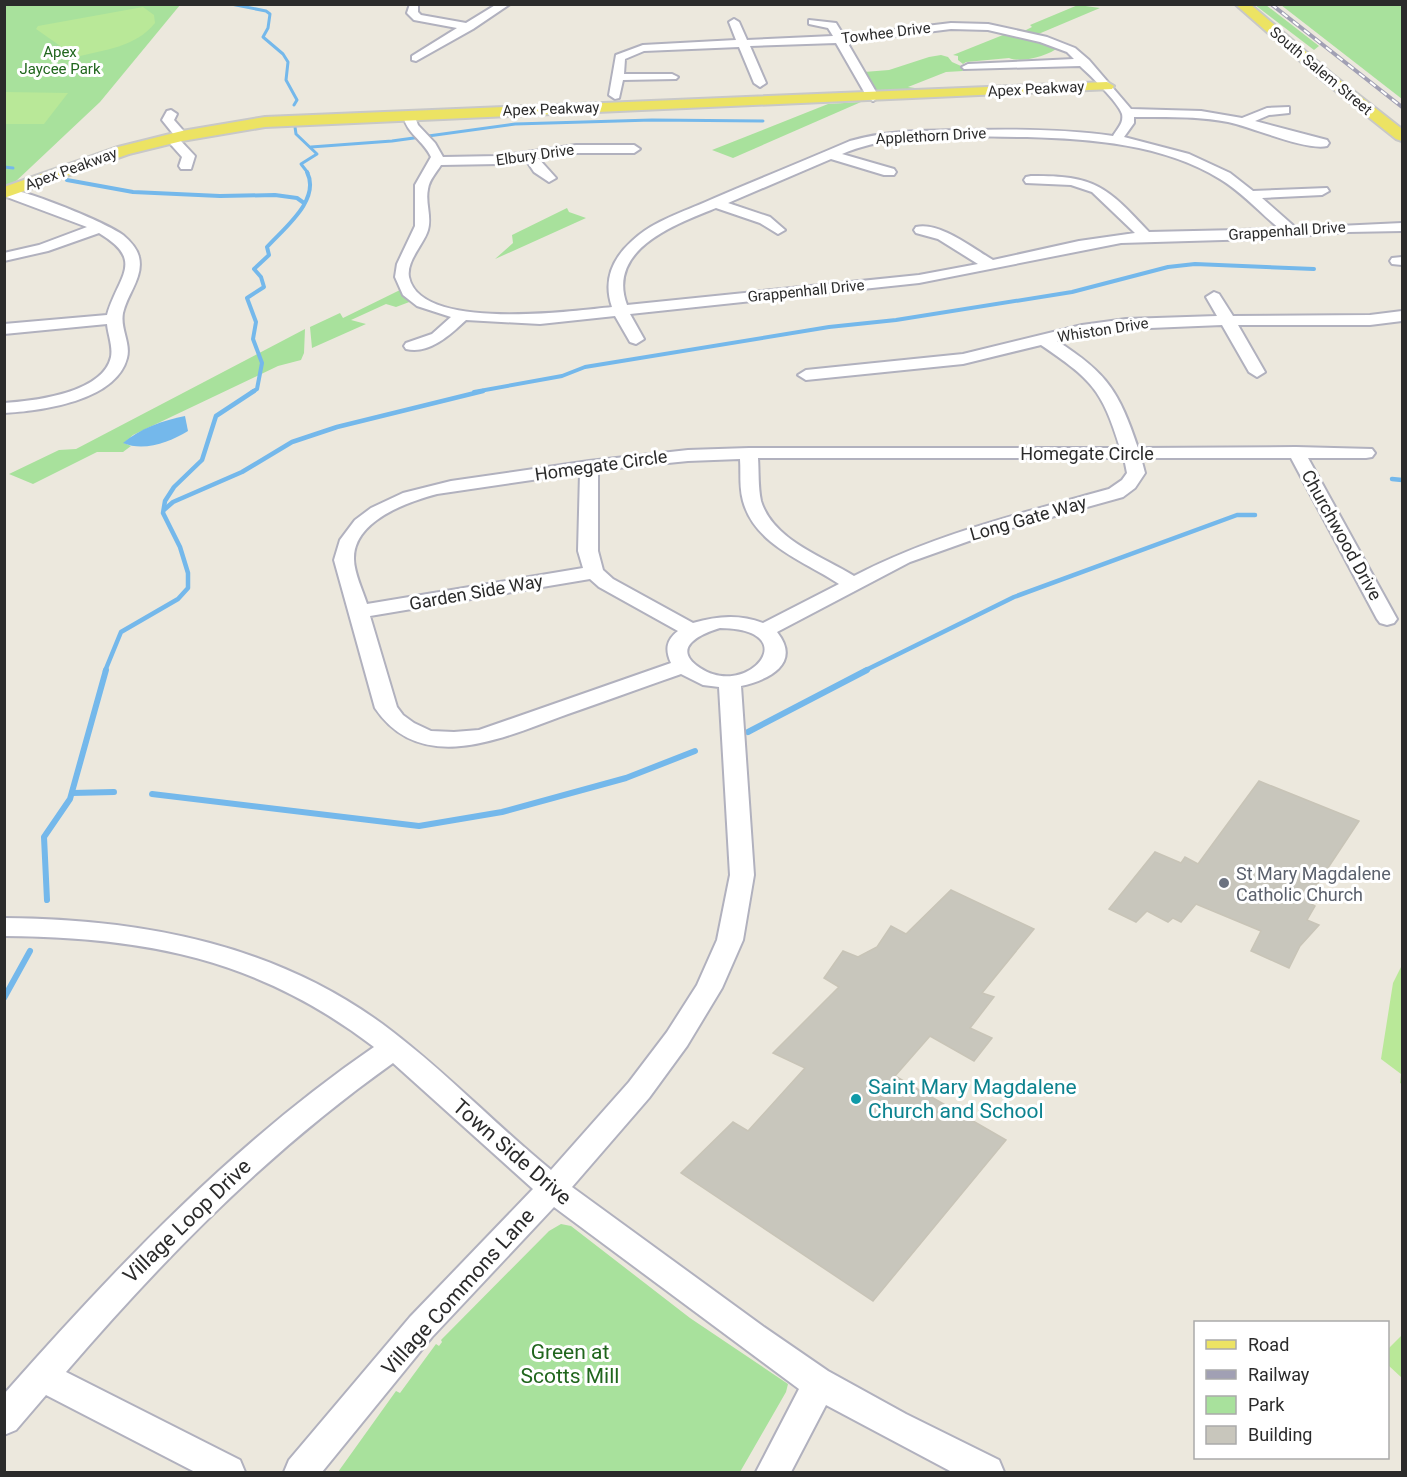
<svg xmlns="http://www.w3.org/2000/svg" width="1407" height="1477" font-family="Roboto,sans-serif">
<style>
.green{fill:#a8e19c}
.pitch{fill:#b9e898}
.water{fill:#74b8eb}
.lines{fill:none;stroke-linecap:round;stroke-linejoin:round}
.stream-far3{stroke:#74b8eb;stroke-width:3}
.stream-far2{stroke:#74b8eb;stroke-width:4}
.stream-far1{stroke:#74b8eb;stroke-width:4.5}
.stream{stroke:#74b8eb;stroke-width:6}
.building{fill:#c8c6bc;stroke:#c8c4b7;stroke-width:1.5}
.minor-casing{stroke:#b1b1be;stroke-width:4}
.major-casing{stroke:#c8c8c8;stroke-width:4}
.minor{fill:#fff;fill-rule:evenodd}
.major{fill:#ece363;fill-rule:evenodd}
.rail-casing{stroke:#a1a0b4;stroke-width:4}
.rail{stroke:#fff;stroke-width:2;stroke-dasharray:7;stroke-linecap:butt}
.worship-dot{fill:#6b7280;stroke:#fff;stroke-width:2}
.culture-dot{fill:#0f9aa8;stroke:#fff;stroke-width:2}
.labels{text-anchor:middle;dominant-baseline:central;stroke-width:6;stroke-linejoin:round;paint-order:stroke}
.far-street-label{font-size:15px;fill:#2b2b2b;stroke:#fff}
.far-park-label{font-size:15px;fill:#20661d;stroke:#fff}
.street-label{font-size:18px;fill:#2b2b2b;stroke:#fff}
.worship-label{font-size:18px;fill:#5b616d;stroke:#fff;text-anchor:start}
.near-culture-label{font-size:21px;fill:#0d838f;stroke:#fff;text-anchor:start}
.near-street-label{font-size:21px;fill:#2b2b2b;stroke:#fff}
.near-park-label{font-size:21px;fill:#20661d;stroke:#fff}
</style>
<rect width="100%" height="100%" fill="#ece8dd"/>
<g class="green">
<polygon points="4,5 180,5 100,102 14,183 5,186"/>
<polygon points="1078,5 1100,8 1036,35 1022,32 1032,27 1030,25"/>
<polygon points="1255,5 1266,5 1319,46 1314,50"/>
<polygon points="1281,5 1402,5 1402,99"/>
<path d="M1008 33 1059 47C1048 56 1022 63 1009 58L966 62 963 64 958 60V56L953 55Z"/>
<polygon points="941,55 948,57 952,62 961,66 963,71 946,72 908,87 936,91 878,92 874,90 864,72 889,70 929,57"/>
<polygon points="861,102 733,158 712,150 828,104"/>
<polygon points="567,208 569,212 586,218 495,259 513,243 512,235"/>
<polygon points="400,290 412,301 396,307 386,304 351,320 366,324 312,348 310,327 340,313 343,318"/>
<polygon points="305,329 304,353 301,360 278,366 133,435 124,443 131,446 123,452 97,452 33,484 9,474 59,450 76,449"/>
<polygon points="561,1224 571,1226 690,1318 788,1384 786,1392 740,1472 338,1472 396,1391 400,1393 436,1344 439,1346 442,1342 441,1340 549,1231"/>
</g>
<g class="pitch">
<path d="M143 7 154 15 155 23C136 47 104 50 76 57L36 29 38 26Z"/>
<polygon points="5,92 68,93 44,124 5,124"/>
<polygon points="1402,965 1402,1084 1400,1083 1401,1074 1381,1059 1393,983"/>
<polygon points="1402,1335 1402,1378 1388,1365 1388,1349"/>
</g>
<path class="water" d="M185 416 188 431C170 442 144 452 123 443 139 429 164 420 185 416Z"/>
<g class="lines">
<g class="stream-far3">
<polyline points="231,4 266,11 270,14 268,28 263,37 283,54 288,62 286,80 297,100 294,105"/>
<polyline points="295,127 296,134 317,154 301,164 308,173"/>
<polyline points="311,147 392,141 515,124 652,120 763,121"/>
<polyline points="4,167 13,168"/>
</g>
<g class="stream-far2">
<polyline points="67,180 133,192 220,196 275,195 297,198 304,203"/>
<path d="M252 392 257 389 262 363 253 339 256 322 247 298 264 287 261 277 254 269 269 255 267 247C284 228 321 200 307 172"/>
<polyline points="474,392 562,376 585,367 829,327 896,320 1072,292 1168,267 1195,264 1314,269"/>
</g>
<g class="stream-far1">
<polyline points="1392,479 1402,480"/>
<polyline points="165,509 173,502 242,472 292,442 337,427 483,391"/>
<polyline points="105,671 121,632 178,599 188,588 188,573 180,547 163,513 165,501 174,487 202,460 216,416 254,391"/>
<polyline points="864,671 1014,597 1237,515 1255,515"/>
</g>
<g class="stream">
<polyline points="748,732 867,670"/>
<polyline points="72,793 114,792"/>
<polyline points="152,794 419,826 502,812 626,778 695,751"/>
<polyline points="47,900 44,837 70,799 106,670"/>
<polyline points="4,998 30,951"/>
</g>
</g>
<g class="building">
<polygon points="1259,781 1359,821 1306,901 1315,906 1307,920 1319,925 1300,946 1289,968 1251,951 1261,931 1196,904 1181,922 1173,918 1168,922 1147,911 1136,922 1109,909 1155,852 1181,863 1185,857 1198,864"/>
<polygon points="951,890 1034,929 982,993 994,997 970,1028 992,1038 974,1061 930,1036 895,1076 1006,1140 873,1301 681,1173 733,1122 748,1131 805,1068 773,1053 839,987 824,978 843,951 858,957 877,947 891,926 906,934"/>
</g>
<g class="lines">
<g class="minor-casing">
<g id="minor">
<polygon points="410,4 418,4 418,12 421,15 466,23 497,4 510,4 473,29 416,61 412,60 412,56 457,28 414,20 407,13"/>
<path d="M734 19 739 22 747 40 833 36 828 28 809 24V20L836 23 844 36 951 23 988 24 1047 37 1075 48 1089 60 1131 109 1201 111 1242 118 1267 108 1289 107V113L1269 115 1255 121 1327 140 1329 143 1327 146C1307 151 1252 127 1228 122 1197 116 1165 117 1134 117V123L1124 137 1189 154 1230 173 1253 191 1327 188 1329 191 1322 195 1262 198 1296 228 1402 223V231L1348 232 1257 239 1121 243 919 283 630 314 644 339 636 344 630 342 615 316 540 324 466 320C451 334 429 355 406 349L404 346 406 343 432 334 451 317 417 306 403 295 395 277 397 264 415 226V185L431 157C424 141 406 133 403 115L405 112H413L418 125 435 143 443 157 499 156 576 145H634L640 149 634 153H576L538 158 556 178 549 182 534 172 526 160 499 164 441 165C436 173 429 180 428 189 425 203 432 216 428 230 424 244 406 261 409 277 420 332 573 311 612 307 603 281 612 259 632 241 653 221 683 212 710 200 756 180 804 161 850 141 888 130 926 131 965 130 1014 129 1064 129 1113 136 1117 129 1124 123 1122 114 1118 102 1090 75 1080 66L964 69 962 67 968 64 1074 59 1067 52 1040 42 988 30 951 29 847 42 879 97 873 101 867 97 836 43 750 46 766 83 760 87 754 83 739 47 644 51 625 59 624 74H672L678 77 676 79 623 80 619 98 615 99 609 95 616 55 643 45 736 40 729 22ZM1027 137C1092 139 1163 144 1220 179 1242 192 1260 213 1280 229L1149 232C1107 187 1095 175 1031 176L1026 177 1024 180 1026 183 1071 185 1092 192 1135 233 1079 241 993 260C974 249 939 221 916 227L914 230 916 233 938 239 978 264 919 275 627 305C606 249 676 224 716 208L760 223 778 234 785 230 770 217 728 203 831 159 884 175H894L896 172 894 169 842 154C899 130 966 137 1027 137Z"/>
<polygon points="171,110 177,114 174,120 188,136 186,139 179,139 195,156 191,169 181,169 179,166 182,157 165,138 167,135 174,135 162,120 167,111"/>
<path d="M4 189C23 188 107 223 123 235 130 241 137 248 139 257 144 277 127 294 123 313 120 329 131 343 127 358 116 401 41 411 4 413V403C35 401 103 393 111 357 113 346 108 335 107 324L4 334V324L107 315C118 276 146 261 99 233L48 251 4 261V253L39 245 87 227 4 196Z"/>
<polygon points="1402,257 1402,265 1392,264 1390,261 1392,258"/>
<path d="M1214 292 1219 294 1233 316 1370 315 1402 311V321L1370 325H1238L1265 372 1257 377 1249 372 1222 325 1126 329 1057 341C1107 373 1119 391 1138 448L1296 447 1372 449 1375 453 1372 457 1366 458H1308L1397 619 1394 623 1387 625 1380 623 1377 619 1291 458H1141L1145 473 1135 488 1123 497 983 536 910 562 777 632C802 664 768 680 741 686L754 875 743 940 722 988 687 1046 649 1098 572 1187 764 1327 828 1371 906 1414 999 1460 1004 1472H952L826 1405 791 1472H756L799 1389 554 1207 432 1337 322 1472H284L289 1460 410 1317 533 1189 393 1063C269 1151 165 1257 66 1372L240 1460 245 1472H195L46 1395 16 1430 4 1435V1394C117 1266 233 1144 374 1047 259 959 146 937 4 936V918C144 919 281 945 393 1032 449 1075 497 1126 551 1170L629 1082 667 1032 697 985 717 940 730 875 719 687 703 685 681 674C643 687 606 701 568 714 507 736 422 778 375 708L334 560 340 540 355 520 371 508 403 493 451 481 589 461 688 450 749 448H1120C1102 389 1091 379 1041 345L963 364 806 380 798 375 806 370 963 354 1082 325 1126 319 1217 316 1206 297ZM758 458H1124L1127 473 1122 480 1109 489C1022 513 935 534 854 576 822 556 773 540 761 501 758 487 759 472 758 458ZM740 459C741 472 739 487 743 501 755 545 804 561 839 584L763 623C739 614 718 616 693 623L613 579 603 570 598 551V470L688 461ZM580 473 578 551 583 568 367 604C363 591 354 573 354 559 353 521 407 502 437 494ZM590 579 599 587 678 631C666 640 665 650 671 663L479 730 454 732 431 731 414 723 403 715 397 707 370 616ZM720 628C807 629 748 700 700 668 670 648 700 634 720 628Z"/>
</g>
</g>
<g class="major-casing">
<g id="major">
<polygon points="1235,4 1250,4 1332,74 1402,129 1402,141 1396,139 1322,80"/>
<polygon points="1107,82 1114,86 1112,89 265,127 182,141 129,154 4,198 4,187 118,147 182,131 265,117"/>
</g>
</g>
<use href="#minor" class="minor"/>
<use href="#major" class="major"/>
<g class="rail-casing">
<polyline id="rail" points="1271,4 1402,107"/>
</g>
<use href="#rail" class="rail"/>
</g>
<circle class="worship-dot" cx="1224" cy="883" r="6"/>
<circle class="culture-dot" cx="856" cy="1099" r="6"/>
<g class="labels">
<g class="far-street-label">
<text transform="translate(886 33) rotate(-7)">Towhee Drive</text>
<text transform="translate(1321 71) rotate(40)">South Salem Street</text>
<text transform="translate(1036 89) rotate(-3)">Apex Peakway</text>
<text transform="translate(551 109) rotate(-2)">Apex Peakway</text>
<text transform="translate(931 136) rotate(-3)">Applethorn Drive</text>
<text transform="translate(535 155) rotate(-8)">Elbury Drive</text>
<text transform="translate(71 169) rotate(-20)">Apex Peakway</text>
<text transform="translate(1287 231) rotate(-4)">Grappenhall Drive</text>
<text transform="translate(806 291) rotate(-6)">Grappenhall Drive</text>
<text transform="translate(1103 330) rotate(-9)">Whiston Drive</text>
</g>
<g class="far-park-label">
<text x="60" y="52">Apex<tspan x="60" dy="17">Jaycee Park</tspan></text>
</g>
<g class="street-label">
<text x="1087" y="453">Homegate Circle</text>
<text transform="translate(601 465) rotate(-8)">Homegate Circle</text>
<text transform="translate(1028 518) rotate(-16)">Long Gate Way</text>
<text transform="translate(1342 535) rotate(61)">Churchwood Drive</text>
<text transform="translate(476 592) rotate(-10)">Garden Side Way</text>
</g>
<g class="worship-label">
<text x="1236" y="873">St Mary Magdalene<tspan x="1236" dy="21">Catholic Church</tspan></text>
</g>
<g class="near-culture-label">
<text x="868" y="1087">Saint Mary Magdalene<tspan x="868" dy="24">Church and School</tspan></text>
</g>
<g class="near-street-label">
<text transform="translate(512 1152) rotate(41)">Town Side Drive</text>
<text transform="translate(187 1221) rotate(-44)">Village Loop Drive</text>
<text transform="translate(458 1292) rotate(-48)">Village Commons Lane</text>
</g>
<g class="near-park-label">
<text x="570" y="1352">Green at<tspan x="570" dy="24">Scotts Mill</tspan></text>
</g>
</g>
<rect width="1407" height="1477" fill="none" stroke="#2b2b2b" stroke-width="12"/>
<rect x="1194" y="1321" width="195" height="138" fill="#ffffff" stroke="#aaaaaa" stroke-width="1.5"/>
<rect x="1206" y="1340" width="30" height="9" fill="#ece363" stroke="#aaaaaa" stroke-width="1.5"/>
<text x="1248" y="1351" font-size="18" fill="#2b2b2b">Road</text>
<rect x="1206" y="1370" width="30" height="9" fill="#a1a0b4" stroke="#aaaaaa" stroke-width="1.5"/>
<text x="1248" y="1381" font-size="18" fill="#2b2b2b">Railway</text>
<rect x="1206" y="1396" width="30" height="18" fill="#a8e19c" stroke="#aaaaaa" stroke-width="1.5"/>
<text x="1248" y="1411" font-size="18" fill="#2b2b2b">Park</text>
<rect x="1206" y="1426" width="30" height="18" fill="#c8c6bc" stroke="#aaaaaa" stroke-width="1.5"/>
<text x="1248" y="1441" font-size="18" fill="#2b2b2b">Building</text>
</svg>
